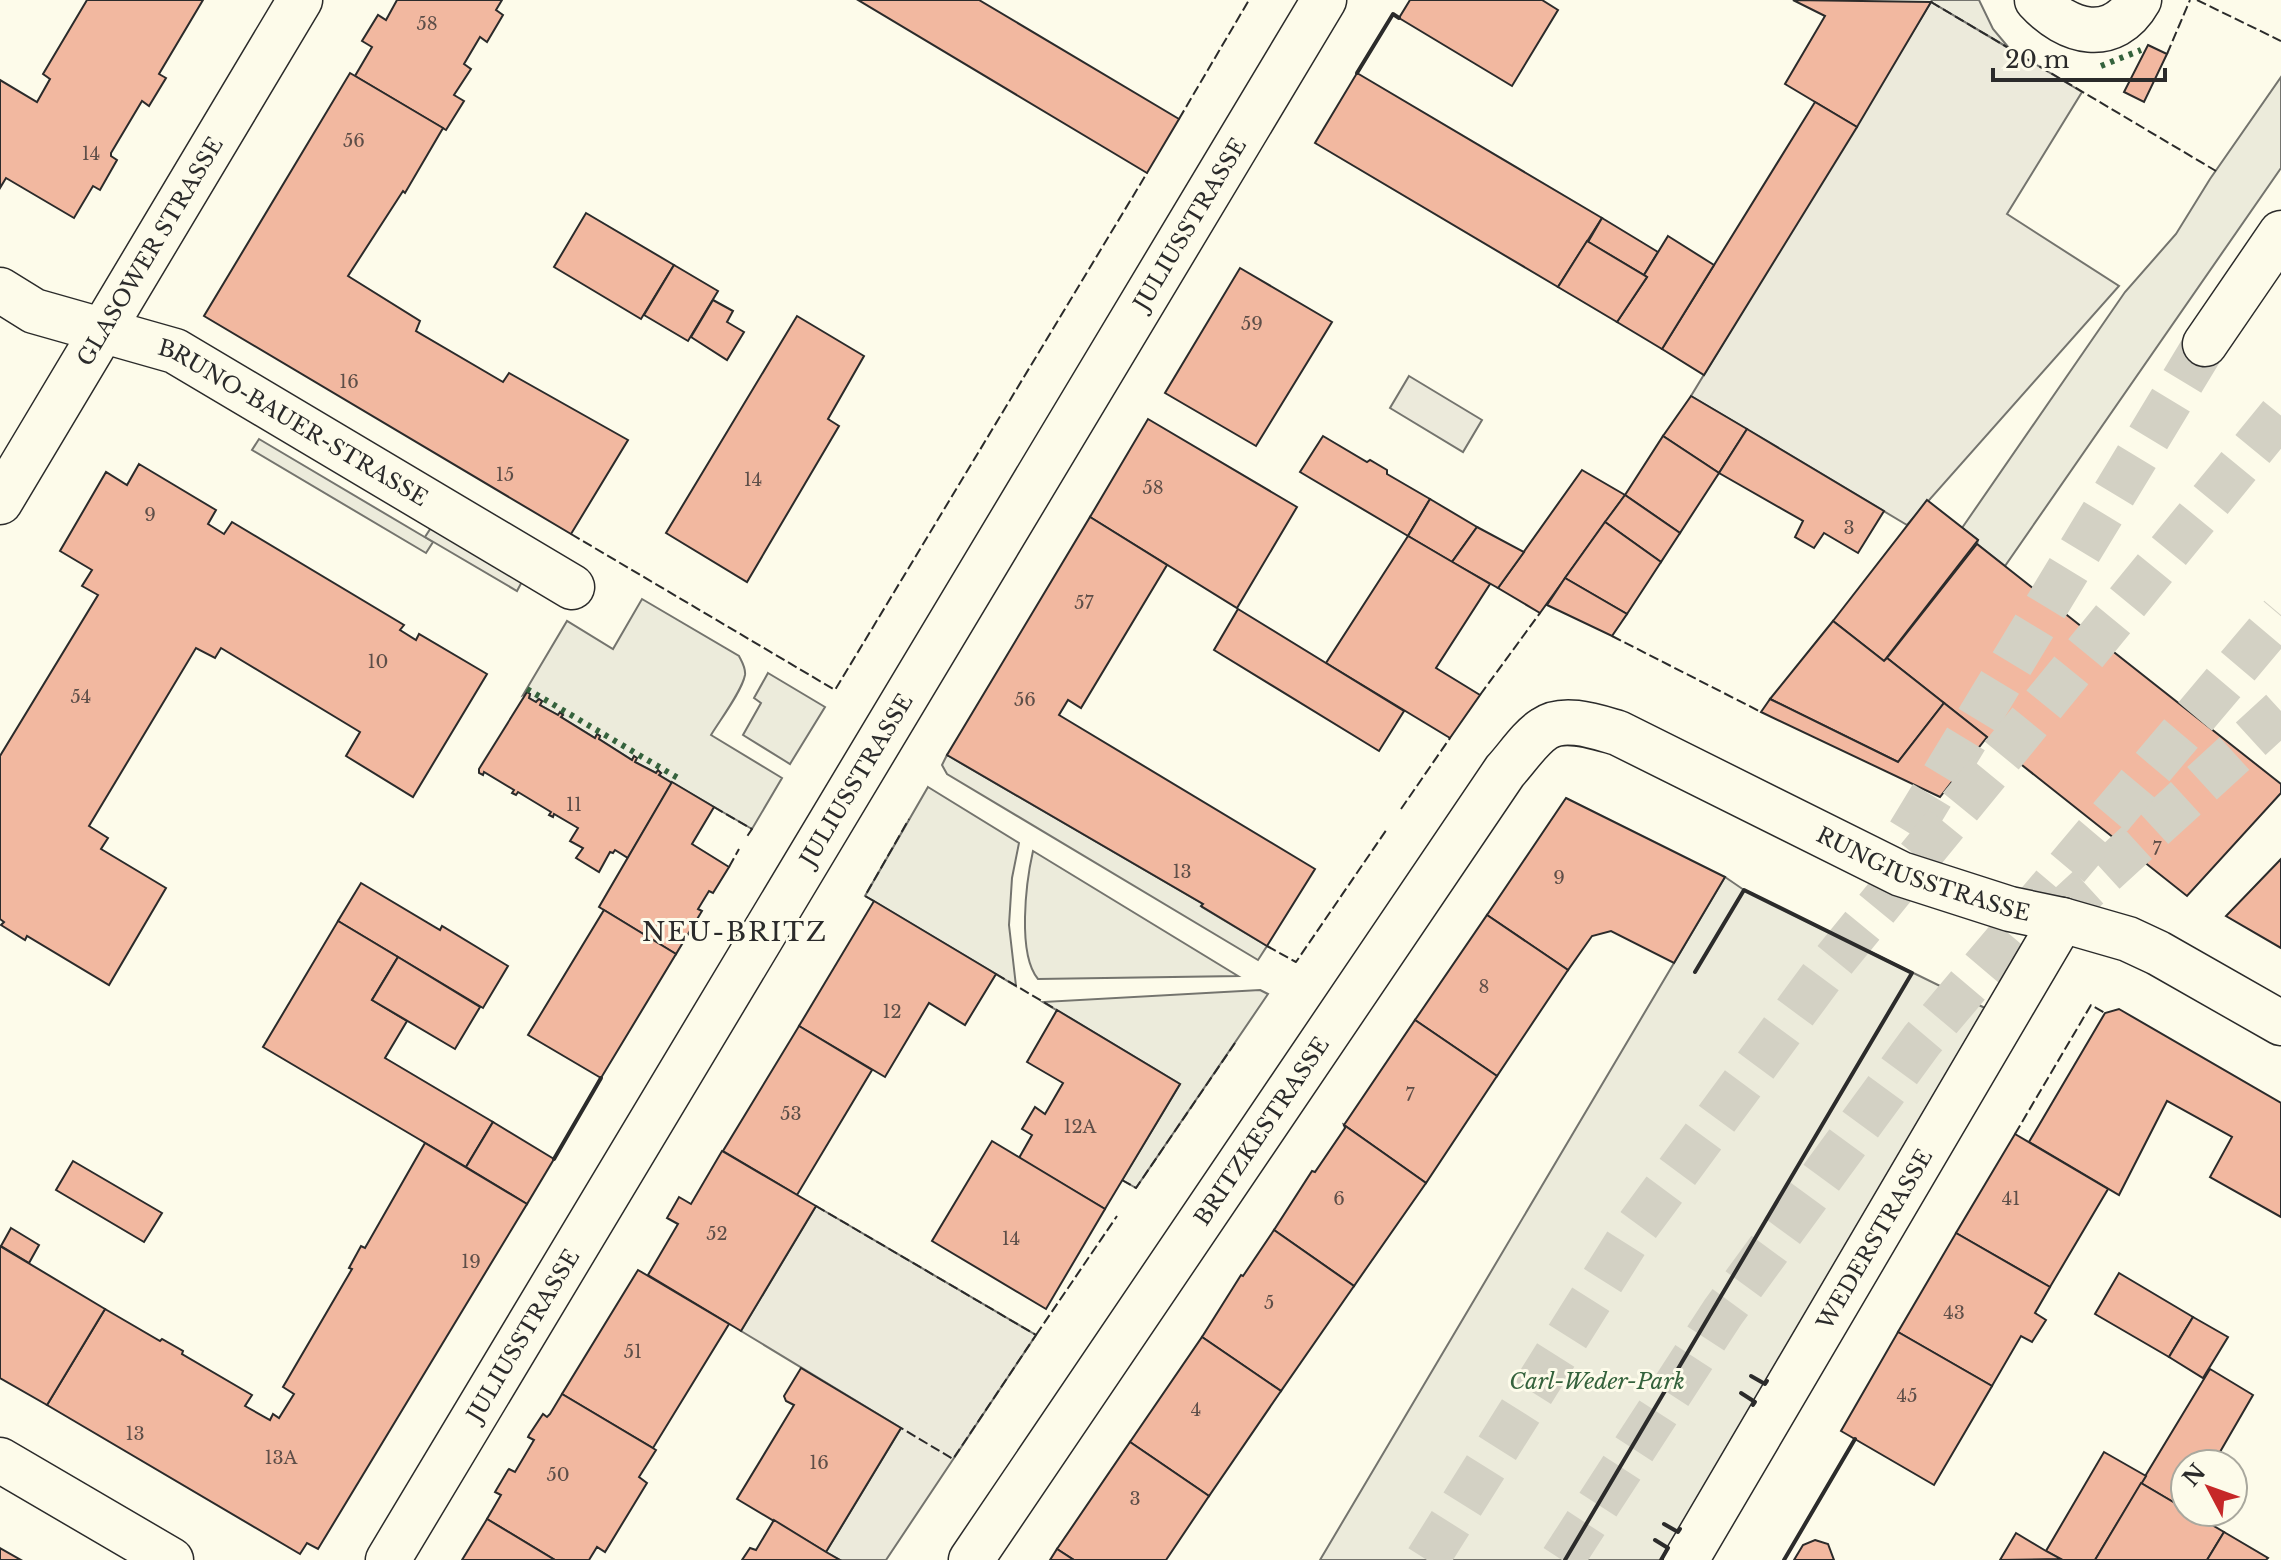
<svg xmlns="http://www.w3.org/2000/svg" width="2281" height="1560" font-family="'Libre Baskerville',serif">
<style>
.green{fill:#ecebdb;stroke:#74746e;stroke-width:2}
.parking{fill:#eceadb;stroke:#74746e;stroke-width:2}
.building{fill:#f2b8a0;stroke:#2b2b2b;stroke-width:2}
.lines{fill:none;stroke-linecap:round;stroke-linejoin:round}
.motorway-tunnel{stroke:#d3d1c4;stroke-width:44;stroke-dasharray:44 22;stroke-linecap:butt}
.minor-casing{stroke:#2b2b2b;stroke-width:47}
.motorway-casing{stroke:#2b2b2b;stroke-width:47}
.minor{stroke:#fdfbea;stroke-width:44}
.motorway{stroke:#fdfbea;stroke-width:44}
.hedge{stroke:#34623c;stroke-width:6;stroke-dasharray:4 6;stroke-linecap:butt}
.fence{stroke:#2b2b2b;stroke-width:2;stroke-dasharray:10 4;stroke-linecap:butt}
.wall{stroke:#2b2b2b;stroke-width:4}
.labels{text-anchor:middle;dominant-baseline:central;stroke-width:6;stroke-linejoin:round;paint-order:stroke}
.number-label{font-size:18px;fill:#5d4e48}
.street-label{font-size:22px;fill:#2b2b2b;stroke:#fdfbea}
.park-label{font-size:22px;font-style:italic;fill:#34623c;stroke:#fdfbea}
.quarter-label{font-size:26px;letter-spacing:2px;fill:#2b2b2b;stroke:#fdfbea}
</style>
<rect width="100%" height="100%" fill="#fdfbea"/>
<g class="green">
<polygon points="1932,0 1979,0 1993,29 2009,48 1931,2"/>
<polygon points="2281,77 2281,168 2005,566 1977,544 1978,540 1962,528 2125,292 2176,234 2210,179"/>
<polygon points="259,439 433,542 426,553 252,450"/>
<path d="M642 599 739 656C742 662 746 668 745 675 742 691 720 720 711 735L782 778 752 829 659 775 661 773 658 771 656 773 635 762 636 758 634 757 632 760 599 739 600 736 597 735 595 738 561 717 563 714 560 713 558 715 540 705 542 701 539 699 536 702 529 698 530 694 527 693 523 695 567 621 613 649Z"/>
<polygon points="768,673 825,707 790,764 743,735 761,703 754,698"/>
<polygon points="947,755 1203,904 1202,907 1267,946 1258,960 947,774 942,765"/>
<polygon points="928,787 1019,843 1012,878 1009,925 1016,986 865,896"/>
<path d="M1033 851 1238 976 1038 979C1017 954 1026 882 1033 851Z"/>
<polygon points="1725,877 1744,890 1985,1008 1661,1560 1320,1560"/>
<polygon points="1260,990 1268,994 1136,1188 1122,1180 1180,1084 1043,1002"/>
</g>
<g class="parking">
<polygon points="1931,2 2082,92 2007,214 2119,286 1907,525 1691,396"/>
<polygon points="1409,376 1482,420 1463,452 1390,408"/>
<polygon points="434,523 525,576 517,591 425,537"/>
<polygon points="816,1206 1036,1335 886,1560 840,1560 826,1552 901,1428 741,1331"/>
</g>
<g class="building">
<polygon points="87,0 203,0 159,74 166,78 149,106 142,101 111,153 111,156 117,160 100,190 93,186 74,218 6,178 0,188 0,80 37,102 50,79 43,74"/>
<polygon points="397,0 502,0 496,10 503,15 487,42 480,37 464,64 471,69 454,95 464,101 446,130 355,76 372,47 362,41 378,15 386,20"/>
<polygon points="858,0 979,0 1179,119 1147,173"/>
<polygon points="1410,0 1542,0 1558,10 1512,86 1399,18"/>
<polygon points="1793,0 1931,2 1857,127 1785,84 1825,16"/>
<polygon points="2148,45 2167,54 2144,102 2124,92"/>
<polygon points="350,73 443,128 405,193 403,191 348,276 420,321 416,331 503,382 509,373 628,440 571,534 204,316"/>
<polygon points="1357,73 1602,218 1558,287 1315,143"/>
<polygon points="1815,102 1857,127 1704,375 1662,349"/>
<polygon points="586,213 674,265 641,319 554,267"/>
<polygon points="1602,218 1658,252 1644,275 1588,242"/>
<polygon points="1668,236 1714,265 1662,349 1617,322 1647,277 1644,275"/>
<polygon points="1587,241 1647,277 1617,322 1558,287"/>
<polygon points="674,265 718,291 688,341 644,315"/>
<polygon points="1240,268 1332,322 1256,446 1165,393"/>
<polygon points="713,300 733,311 727,322 744,332 727,360 691,337"/>
<polygon points="797,316 864,356 828,419 839,426 747,582 666,533"/>
<polygon points="1691,396 1747,429 1719,473 1663,436"/>
<polygon points="1148,419 1297,507 1237,608 1090,517"/>
<polygon points="1747,429 1884,511 1858,553 1824,533 1814,548 1795,537 1803,521 1719,473"/>
<polygon points="1323,436 1367,462 1370,460 1387,470 1387,474 1430,499 1408,536 1300,472"/>
<polygon points="1663,436 1719,473 1680,533 1625,495"/>
<polygon points="139,464 216,510 208,524 224,534 232,522 404,625 400,630 416,640 419,634 487,674 413,797 346,756 360,732 221,648 215,658 196,648 89,826 108,838 101,849 166,888 109,985 27,936 25,940 1,925 4,922 0,919 0,756 98,595 82,586 92,570 60,551 106,472 127,485"/>
<polygon points="1582,470 1625,495 1540,613 1498,588"/>
<polygon points="1625,495 1680,533 1661,562 1605,522"/>
<polygon points="1430,499 1477,527 1452,562 1408,536"/>
<polygon points="1927,500 1978,540 1884,661 1833,621"/>
<polygon points="1090,517 1167,565 1081,708 1068,700 1059,715 1315,869 1267,946 1201,906 1203,904 947,755"/>
<polygon points="1605,522 1661,562 1627,614 1565,578"/>
<polygon points="1477,527 1524,552 1498,588 1452,562"/>
<polygon points="1408,536 1490,584 1436,668 1480,695 1450,738 1326,663"/>
<polygon points="1977,544 2281,784 2281,793 2187,896 1887,658"/>
<polygon points="1565,578 1627,614 1612,636 1547,605"/>
<polygon points="1238,609 1404,711 1379,751 1214,650"/>
<polygon points="1833,621 1884,661 1887,658 1944,703 1898,762 1770,699"/>
<polygon points="527,692 530,694 529,698 536,702 539,699 542,701 540,705 558,715 560,712 563,715 561,717 595,738 597,734 600,736 599,739 632,760 634,756 637,758 635,762 656,773 658,770 661,773 659,775 672,783 628,858 615,850 613,853 610,852 599,872 576,858 583,848 570,841 578,828 554,814 553,817 549,815 551,812 518,792 516,795 512,793 514,790 484,772 483,775 479,773 479,769"/>
<polygon points="1770,699 1898,762 1944,703 1987,737 1940,797 1761,712"/>
<polygon points="672,782 714,807 692,844 729,867 713,893 709,891 698,909 702,911 676,954 599,907"/>
<polygon points="1566,798 1725,877 1674,963 1611,931 1592,936 1568,970 1487,915"/>
<polygon points="2281,859 2281,948 2226,916"/>
<polygon points="361,883 440,930 442,926 508,966 483,1008 338,921"/>
<polygon points="874,901 996,974 965,1025 929,1003 885,1077 799,1026"/>
<polygon points="604,910 676,954 601,1078 528,1035"/>
<polygon points="1487,915 1568,970 1497,1076 1415,1020"/>
<polygon points="338,921 398,957 372,1000 407,1021 385,1058 493,1122 466,1167 263,1047"/>
<polygon points="398,957 480,1007 455,1049 372,1000"/>
<polygon points="2119,1009 2281,1103 2281,1217 2210,1177 2232,1137 2167,1101 2119,1195 2029,1142 2105,1013"/>
<polygon points="1057,1010 1180,1084 1105,1209 1019,1158 1032,1135 1022,1129 1035,1107 1045,1114 1063,1083 1027,1062"/>
<polygon points="1415,1020 1497,1076 1426,1183 1344,1125"/>
<polygon points="799,1026 872,1070 797,1195 723,1151"/>
<polygon points="493,1122 554,1159 527,1204 466,1167"/>
<polygon points="1344,1125 1426,1183 1354,1286 1274,1230 1312,1171 1315,1172 1345,1128"/>
<polygon points="2015,1134 2108,1189 2050,1287 1956,1233"/>
<polygon points="992,1141 1105,1209 1046,1309 932,1241"/>
<polygon points="425,1143 527,1204 318,1549 307,1543 300,1554 47,1405 105,1309 160,1341 162,1339 183,1351 182,1354 252,1395 245,1406 270,1420 273,1414 279,1418 294,1394 283,1387 352,1269 349,1268 361,1246 365,1248"/>
<polygon points="722,1151 816,1206 741,1331 648,1275 678,1224 667,1218 679,1197 691,1204"/>
<polygon points="73,1161 162,1213 144,1242 56,1190"/>
<polygon points="11,1228 39,1245 29,1263 1,1246"/>
<polygon points="1274,1230 1354,1286 1281,1391 1202,1337 1241,1275 1243,1276"/>
<polygon points="1956,1233 2050,1287 2035,1313 2046,1320 2032,1342 2021,1336 1992,1386 1898,1332"/>
<polygon points="0,1246 105,1309 47,1405 0,1378"/>
<polygon points="638,1270 729,1324 653,1448 562,1394"/>
<polygon points="2119,1273 2193,1317 2169,1357 2095,1314"/>
<polygon points="2193,1317 2228,1337 2203,1378 2169,1357"/>
<polygon points="1898,1332 1992,1386 1934,1485 1841,1431"/>
<polygon points="1202,1337 1281,1391 1209,1496 1130,1442"/>
<polygon points="801,1368 901,1428 826,1552 737,1499 794,1405 786,1401 784,1396"/>
<polygon points="2210,1369 2253,1395 2213,1464 2185,1464 2185,1509 2141,1483"/>
<polygon points="562,1394 656,1450 639,1477 647,1483 605,1552 597,1547 589,1560 555,1560 487,1519 501,1495 495,1492 508,1470 509,1469 515,1472 534,1440 528,1437 529,1435 543,1414 547,1417 550,1414"/>
<polygon points="1130,1442 1209,1496 1166,1560 1074,1560 1057,1549"/>
<polygon points="2104,1452 2146,1476 2095,1560 2062,1560 2046,1551"/>
<polygon points="2141,1483 2185,1509 2185,1512 2190,1512 2224,1532 2207,1560 2095,1560"/>
<polygon points="487,1519 555,1560 462,1560"/>
<polygon points="774,1520 826,1552 840,1560 742,1560 750,1548 756,1550"/>
<polygon points="2224,1532 2268,1558 2266,1560 2207,1560"/>
<polygon points="2016,1533 2046,1551 2061,1559 2000,1560"/>
<polygon points="1815,1540 1828,1544 1834,1560 1794,1560 1803,1545"/>
<polygon points="0,1548 21,1560 0,1560"/>
<polygon points="1057,1549 1074,1560 1050,1560"/>
</g>
<g class="lines">
<g class="motorway-tunnel">
<polyline points="1909,833 2205,344"/>
<polyline points="2056,917 2281,711"/>
<polyline points="1427,1560 1633,1232 1827,969 2281,414"/>
<polyline points="1562,1560 1723,1312 1922,1040 2281,615"/>
</g>
<g class="minor-casing">
<g id="minor">
<path d="M2037 0C2067 33 2113 46 2139 0"/>
<path id="s1" d="M0 290 34 311 175 351 572 587"/>
<path id="s2" d="M0 502 300 0"/>
<polyline points="0,1460 171,1560"/>
<path id="s3" d="M388 1560 1324 0"/>
<path id="s4" d="M971 1560 1505 771C1517 758 1530 738 1544 729 1564 715 1597 727 1618 733L1901 874 2010 909 2062 920 2128 939 2158 953 2281 1023"/>
<path id="s5" d="M1686 1560 2062 920"/>
</g>
</g>
<g class="motorway-casing">
<polyline id="motorway" points="2205,344 2281,233"/>
</g>
<use href="#minor" class="minor"/>
<use href="#motorway" class="motorway"/>
<g class="hedge">
<polyline points="2101,66 2141,50"/>
<polyline points="527,689 678,778"/>
</g>
<g class="fence">
<polyline points="2197,0 2281,41"/>
<polyline points="1931,2 2216,171"/>
<polyline points="2167,54 2190,0"/>
<polyline points="1179,119 1249,0"/>
<polyline points="571,534 835,690 1147,173"/>
<polyline points="1612,636 1761,712"/>
<polyline points="1480,695 1540,613"/>
<polyline points="714,807 752,829 746,838"/>
<polyline points="1401,809 1450,738"/>
<polyline points="729,867 739,849"/>
<polyline points="874,901 865,896 909,819"/>
<polyline points="1267,946 1296,962 1387,829"/>
<polyline points="996,974 1057,1010"/>
<polyline points="2015,1134 2091,1005 2105,1013"/>
<polyline points="1122,1180 1136,1188 1235,1043"/>
<polyline points="816,1206 1036,1335 953,1459 901,1428"/>
<polyline points="1036,1335 1117,1216"/>
</g>
<g class="wall">
<polyline points="1357,73 1393,14 1399,18"/>
<polyline points="554,1159 601,1078"/>
<polyline points="1751,1376 1765,1384 1767,1381"/>
<polyline points="1741,1393 1755,1402 1753,1405"/>
<polyline points="1664,1524 1678,1532 1680,1529"/>
<polyline points="1655,1540 1668,1548 1661,1560"/>
<polyline points="1565,1560 1912,973 1744,890 1695,972"/>
<polyline points="1784,1560 1855,1439"/>
</g>
</g>
<g class="labels">
<g class="number-label">
<text x="427" y="24">58</text>
<text x="354" y="141">56</text>
<text x="91" y="154">14</text>
<text x="1252" y="324">59</text>
<text x="349" y="382">16</text>
<text x="505" y="475">15</text>
<text x="753" y="480">14</text>
<text x="1153" y="488">58</text>
<text x="150" y="515">9</text>
<text x="1849" y="528">3</text>
<text x="1084" y="603">57</text>
<text x="378" y="662">10</text>
<text x="81" y="697">54</text>
<text x="1025" y="700">56</text>
<text x="574" y="805">11</text>
<text x="2157" y="849">7</text>
<text x="1182" y="872">13</text>
<text x="1559" y="878">9</text>
<text x="1484" y="987">8</text>
<text x="892" y="1012">12</text>
<text x="1410" y="1095">7</text>
<text x="791" y="1114">53</text>
<text x="1080" y="1127">12A</text>
<text x="1339" y="1199">6</text>
<text x="2011" y="1199">41</text>
<text x="717" y="1234">52</text>
<text x="1011" y="1239">14</text>
<text x="471" y="1262">19</text>
<text x="1269" y="1303">5</text>
<text x="1954" y="1313">43</text>
<text x="633" y="1352">51</text>
<text x="1907" y="1396">45</text>
<text x="1196" y="1410">4</text>
<text x="135" y="1434">13</text>
<text x="281" y="1458">13A</text>
<text x="819" y="1463">16</text>
<text x="558" y="1475">50</text>
<text x="1135" y="1499">3</text>
</g>
<g class="street-label">
<text stroke="none"><textPath href="#s3" startOffset="1558">JULIUSSTRASSE</textPath></text>
<text stroke="none"><textPath href="#s2" startOffset="292">GLASOWER STRASSE</textPath></text>
<text stroke="none"><textPath href="#s1" startOffset="324">BRUNO-BAUER-STRASSE</textPath></text>
<text stroke="none"><textPath href="#s3" startOffset="910">JULIUSSTRASSE</textPath></text>
<text stroke="none"><textPath href="#s4" startOffset="1424">RUNGIUSSTRASSE</textPath></text>
<text stroke="none"><textPath href="#s4" startOffset="518">BRITZKESTRASSE</textPath></text>
<text stroke="none"><textPath href="#s5" startOffset="372">WEDERSTRASSE</textPath></text>
<text stroke="none"><textPath href="#s3" startOffset="262">JULIUSSTRASSE</textPath></text>
</g>
<g class="park-label">
<text x="1597" y="1381">Carl-Weder-Park</text>
</g>
<g class="quarter-label">
<text x="735" y="932">NEU-BRITZ</text>
</g>
</g>
<g transform="translate(2209 1488) rotate(311)"><circle r="38" fill="#fdfbea" stroke="#a9a89e" stroke-width="2"/>
<path d="M0-6L14 30L0 20L-14 30Z" fill="#c62828"/>
<text y="-12" font-size="22" font-weight="bold" text-anchor="middle" fill="#2b2b2b">N</text>
</g>
<path d="M1993 68v12h172v-12" fill="none" stroke="#2b2b2b" stroke-width="4"/>
<text x="2005" y="68" font-size="24" fill="#2b2b2b" stroke="#fdfbea" stroke-width="6" paint-order="stroke">20 m</text>
</svg>
